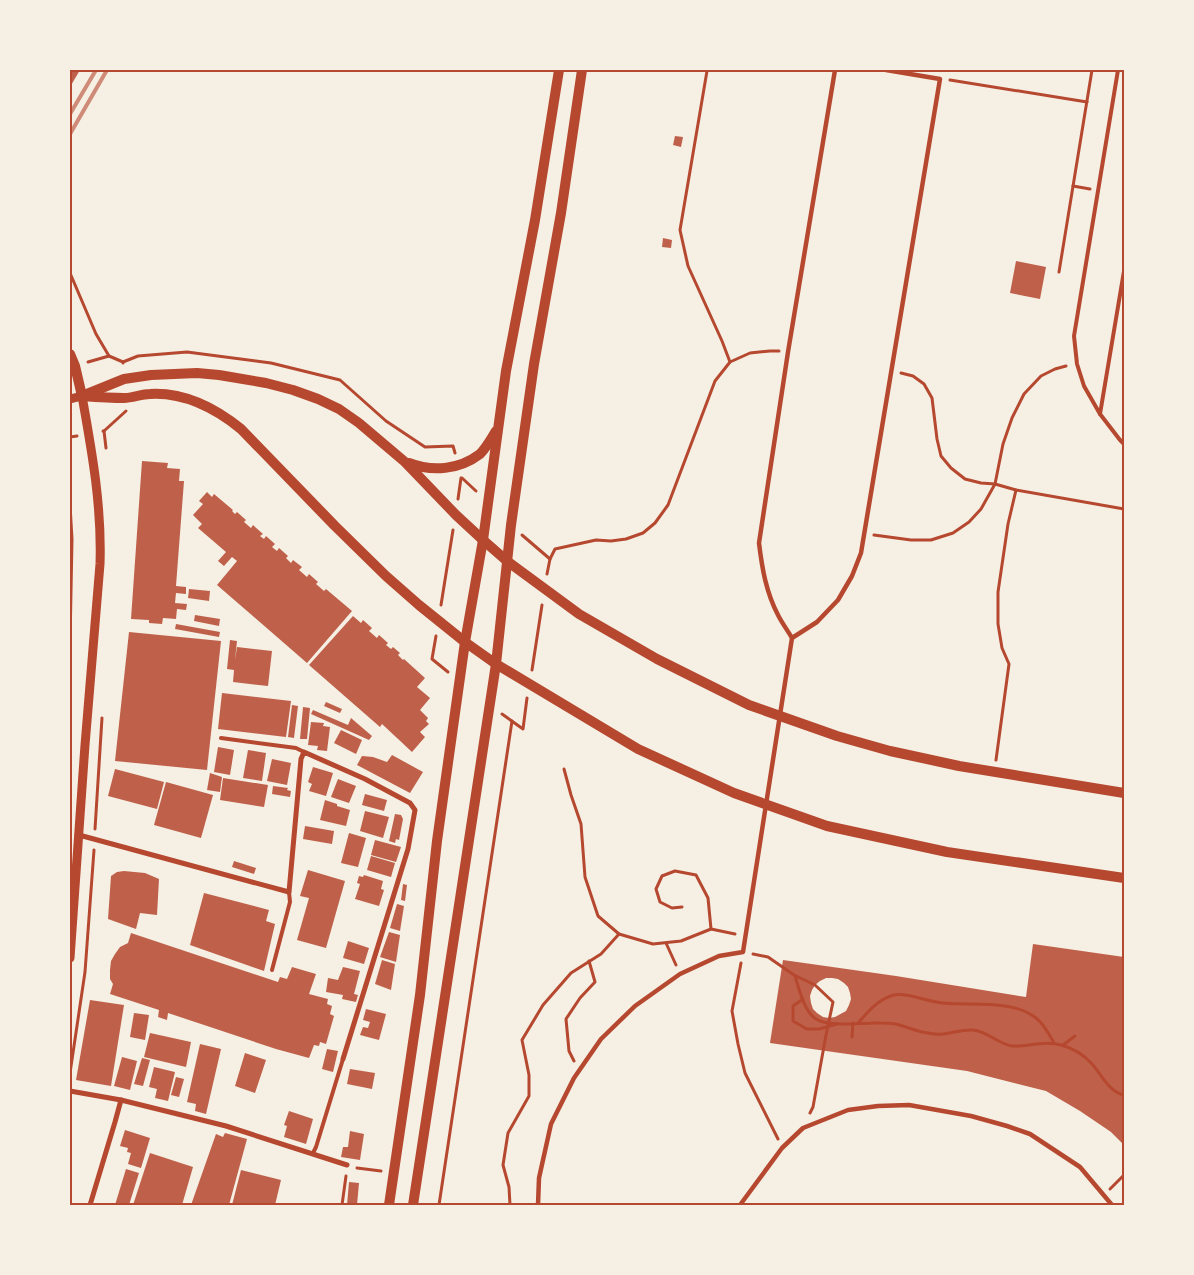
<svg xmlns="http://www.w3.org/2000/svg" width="1194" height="1275" font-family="Commissioner,sans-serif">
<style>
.building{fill:#bf614a;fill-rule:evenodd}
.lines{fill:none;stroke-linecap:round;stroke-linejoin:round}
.path{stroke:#b5482f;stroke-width:3}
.service{stroke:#b5482f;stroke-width:4}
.pedestrian{stroke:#b5482f;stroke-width:4.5}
.minor{stroke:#b5482f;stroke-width:5}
.tertiary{stroke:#b5482f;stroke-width:9}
.secondary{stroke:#b5482f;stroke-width:10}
.rail{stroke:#cf8b77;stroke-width:4}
.neatline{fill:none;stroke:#b5482f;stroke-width:2}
</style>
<rect width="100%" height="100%" fill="#f6efe4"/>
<g class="building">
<polygon points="70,70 80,70 70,87"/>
<polygon points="675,136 683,137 681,147 673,145"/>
<polygon points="663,238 672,240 671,248 662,247"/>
<polygon points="1016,261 1046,267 1040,299 1010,293"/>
<polygon points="142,461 168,463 167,468 180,469 179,481 184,481 176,586 186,587 186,594 176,593 175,603 187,604 186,610 177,609 176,619 163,618 162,624 149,623 149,620 131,619"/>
<polygon points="207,492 212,497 214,494 233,510 232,511 235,514 237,512 246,520 244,522 251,528 253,525 263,534 260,536 264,539 266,536 275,544 272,547 277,551 279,548 288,556 286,558 291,563 293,560 302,567 299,570 307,577 309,574 318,582 316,584 324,591 326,589 352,611 307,663 217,585 237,561 232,557 224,566 218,561 226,552 198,528 202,524 193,515 203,504 199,501"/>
<polygon points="189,589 210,591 209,601 188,598"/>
<polygon points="195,615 220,619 219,626 194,621"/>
<polygon points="353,616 361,623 363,620 372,628 369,631 377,638 379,635 388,643 386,645 391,649 393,647 400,653 398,655 403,660 404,659 425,678 417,687 430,698 420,710 428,718 426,721 429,724 420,732 425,737 412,752 382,724 380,727 309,665"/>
<polygon points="176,624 220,632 219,637 175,629"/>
<polygon points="129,632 221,641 207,770 115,761"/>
<polygon points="230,640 237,641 235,660 237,647 272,651 268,686 233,682 234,670 227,669"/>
<polygon points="222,693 291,701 286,737 218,729"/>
<polygon points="326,702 342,709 340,713 324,706"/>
<polygon points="292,705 298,706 294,738 288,737"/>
<polygon points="303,707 310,708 307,739 300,739"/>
<polygon points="313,710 348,725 351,718 372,736 369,740 311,714"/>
<polygon points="311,722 324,723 323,726 330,727 327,751 317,750 318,746 308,745"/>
<polygon points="341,730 362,740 356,754 334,743"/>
<polygon points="218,747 234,750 230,775 214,772"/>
<polygon points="248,750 266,753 262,781 243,778"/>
<polygon points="392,755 423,772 410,793 357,765 362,756 373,757 387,762"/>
<polygon points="272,759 291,763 287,785 267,781"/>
<polygon points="313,767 333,773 326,796 309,791 312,784 308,782"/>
<polygon points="115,769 164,782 157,809 108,796"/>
<polygon points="210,773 222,777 220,792 207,790"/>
<polygon points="223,778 268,785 264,807 220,800"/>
<polygon points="338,779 356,786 349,803 331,797"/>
<polygon points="166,782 213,795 201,838 154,825"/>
<polygon points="273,786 288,788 287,790 291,791 290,797 272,794"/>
<polygon points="365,794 387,800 384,811 362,805"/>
<polygon points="325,800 337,804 337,806 350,810 346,826 320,820"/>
<polygon points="365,811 389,817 383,838 360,831"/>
<polygon points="395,814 401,815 403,819 399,840 396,839 395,843 389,841"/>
<polygon points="305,826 334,831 332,844 303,839"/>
<polygon points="349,833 366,838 358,867 341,863"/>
<polygon points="375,840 401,847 396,862 371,855"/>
<polygon points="371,856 395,863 391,877 367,870"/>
<polygon points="234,861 256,868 254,874 232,867"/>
<polygon points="308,870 345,881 326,948 297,940 309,898 300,896"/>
<polygon points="124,871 145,873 159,879 157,915 140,913 136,929 108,919 111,876 117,872"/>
<polygon points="364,875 383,881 381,889 384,890 379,906 355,899 360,884 357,883 359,876 363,877"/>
<polygon points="403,884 407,885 405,901 401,900"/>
<polygon points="204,893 269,910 266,921 275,924 264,971 190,945"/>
<polygon points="397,904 404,906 400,931 390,928"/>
<polygon points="389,932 400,935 396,962 380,957"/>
<polygon points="131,933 278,982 280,977 287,979 292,967 316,974 309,994 328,999 327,1004 332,1006 330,1014 334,1016 326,1044 320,1042 319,1046 314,1045 309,1058 276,1049 168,1013 167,1020 158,1017 159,1010 110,994 113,984 110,979 110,970 111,961 115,954 120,947 128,943"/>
<polygon points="348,941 369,948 364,964 343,958"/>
<path d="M1033 944 1124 957V1145L1111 1132 1080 1111 1046 1091 967 1071 770 1043 783 960 896 976 1026 997ZM826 978H832L838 979 844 983 848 987 850 993 851 999 849 1005 846 1011 835 1017 829 1018 823 1017 817 1013 813 1009 811 1003 810 996 812 990 815 985 820 981Z"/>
<polygon points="382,960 395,964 391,990 375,984"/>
<polygon points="343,967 360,971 354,994 358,995 356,1002 342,999 343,995 326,992 328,978 338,980"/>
<polygon points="90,1000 124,1005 111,1086 76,1080"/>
<polygon points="366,1009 386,1014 379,1040 360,1035 363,1027 368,1028 370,1022 363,1020"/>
<polygon points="134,1013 149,1015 145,1040 130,1037"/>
<polygon points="150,1033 191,1042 186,1067 144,1057"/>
<polygon points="200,1044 221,1049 206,1114 195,1111 196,1104 187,1102"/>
<polygon points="327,1049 338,1051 333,1072 322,1069"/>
<polygon points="245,1053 266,1060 255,1093 235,1086"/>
<polygon points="122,1057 137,1061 130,1090 114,1086"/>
<polygon points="142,1058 150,1060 143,1086 134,1084"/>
<polygon points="154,1067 175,1072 168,1101 155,1098 157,1089 149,1087"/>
<polygon points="350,1069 375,1073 372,1089 347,1084"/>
<polygon points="176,1077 184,1079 179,1097 171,1095"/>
<polygon points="289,1111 313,1119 306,1144 284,1137 287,1126 284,1125"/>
<polygon points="125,1130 150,1138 141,1168 128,1164 131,1153 127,1152 128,1148 120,1146"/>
<polygon points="350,1131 364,1134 360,1160 341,1157 343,1147 348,1147"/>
<polygon points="225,1133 247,1139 229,1205 191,1205 216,1134 223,1137"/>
<polygon points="150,1153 193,1167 182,1205 133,1205"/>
<polygon points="126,1169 139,1173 129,1205 115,1205"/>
<polygon points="241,1170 281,1180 275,1205 232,1205"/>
<polygon points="349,1182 359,1183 357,1205 347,1205"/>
</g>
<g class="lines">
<g class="path">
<polyline points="709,70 707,71 680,230 688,266 722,341 730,362"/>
<polyline points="950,80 1087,102"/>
<polyline points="1073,186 1090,189"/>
<polyline points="1059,272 1092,70"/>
<polyline points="70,273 96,334 109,356"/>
<polyline points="88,362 109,356 123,362 123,363"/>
<polyline points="123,362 138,356 187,352 271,363 340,380 386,421 425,447 453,446 455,453"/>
<polyline points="901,373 913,376 924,384 932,398 937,439 941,456 951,468 965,479 981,483 995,484 1016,490 1124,509"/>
<polyline points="103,431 104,431 126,411"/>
<polyline points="104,431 106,448"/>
<polyline points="70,437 77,436"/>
<polyline points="462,478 476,491"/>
<polyline points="458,499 461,478"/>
<polyline points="70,505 72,539 70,643"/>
<polyline points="522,535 550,559 547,574"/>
<polyline points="874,535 911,540 931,540 953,533 969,522 981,509 995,484 1003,444 1012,418 1024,394 1041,376 1055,369 1066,366"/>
<polyline points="550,559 555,549 596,540 611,541 626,539 643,533 655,523 668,505 715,381 730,362 750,353 770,351 779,351"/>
<polyline points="441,605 453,530"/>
<polyline points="436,636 432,659 448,672"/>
<polyline points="532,670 542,605"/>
<polyline points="502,714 523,729 527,698"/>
<polyline points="996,760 1009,664 1002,648 998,624 998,592 1008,524 1016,490"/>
<polyline points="564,769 571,795 581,824 585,877 598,916 619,934 653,944 681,941 711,929"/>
<polyline points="95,829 102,718"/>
<polyline points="682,907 672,908 660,902 656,889 662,876 675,871 696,875 708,898 711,929 735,934"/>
<polyline points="666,943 676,965"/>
<polyline points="753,954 768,957 794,975 815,985 833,1002 826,1035 813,1107 810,1113"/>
<polyline points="741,963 732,1011 738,1044 745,1073 778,1139"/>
<path d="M795 976C799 988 804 1012 816 1019 831 1028 863 1022 880 1023 885 1023 890 1023 895 1024 906 1026 917 1032 928 1033 933 1034 938 1035 943 1034 953 1033 963 1029 973 1030 987 1031 998 1044 1012 1046 1028 1047 1044 1040 1061 1045 1073 1048 1084 1055 1092 1064 1102 1075 1109 1092 1124 1095"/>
<polyline points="803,999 793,1006 793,1021 807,1029 819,1029 837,1024"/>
<path d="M858 1023C868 1012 878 999 894 995 906 992 929 1002 943 1003 972 1006 1012 999 1036 1018 1044 1024 1049 1034 1054 1043"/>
<polyline points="852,1037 853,1023"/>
<polyline points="1063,1045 1075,1036"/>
<polyline points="574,1061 569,1051 566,1019 580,998 595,982 589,961"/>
<polyline points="70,1073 85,972 94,850"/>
<polyline points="357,1168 381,1171"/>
<polyline points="1110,1189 1124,1175"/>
<polyline points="342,1205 346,1176"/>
<polyline points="439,1205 512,721"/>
<polyline points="510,1205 509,1187 503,1165 508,1133 529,1096 529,1075 522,1040 543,1005 571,973 601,954 619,934"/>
</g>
<g class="service">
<polyline points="1118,70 1074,336 1077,364 1084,386 1100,414 1120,440 1124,444"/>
<polyline points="1100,414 1124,271"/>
<polyline points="221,738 296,748 304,752"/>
<polyline points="272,970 290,902 289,892"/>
<polyline points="313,1153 316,1147 343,1059"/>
</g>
<g class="pedestrian">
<path d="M835 70 788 352 759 543C762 568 766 592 778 615 782 623 788 631 792 638L817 622 838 600 852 576 861 553 940 79 886 70"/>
<polyline points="538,1205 539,1178 551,1124 574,1078 601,1039 635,1006 680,974 719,956 743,952 792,638"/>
<polyline points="740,1205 782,1148 803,1128 848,1110 878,1106 909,1105 971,1116 1007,1126 1030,1134 1080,1167 1112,1205"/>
</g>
<g class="minor">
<polyline points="79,835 289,892 301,759 304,752 365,779 410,803 415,810 408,849 343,1059"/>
<polyline points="70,1091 121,1100 226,1126 347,1165"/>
<polyline points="90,1205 115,1122 121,1100"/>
</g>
<path class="tertiary" d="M70 399 82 396C92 452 102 507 100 564L85 745 70 958"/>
<g class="secondary">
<polyline points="70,354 75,366 82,396"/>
<polyline points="87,394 124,379 151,375 197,373 219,375 266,383 293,390 318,399 339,409 359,423 405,462 456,515 483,540 507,561 579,614 657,659 749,705 837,736 890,751 959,766 1124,793"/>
<path d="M82 396C96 397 110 398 124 398 133 398 141 394 150 394 185 392 215 408 241 429L335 526 386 576 419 605 465 642 496 664 638 749 734 793 827 826 947 852 1124 878"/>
<path d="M409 463C432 472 459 470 480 454 486 448 491 439 496 431"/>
<polyline points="389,1205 420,995 437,841 465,642 483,540 506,371 535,220 559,70"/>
<polyline points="413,1205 496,664 511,525 534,364 561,213 582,70"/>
</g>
<g class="rail">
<polyline points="70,114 96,70"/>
<polyline points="70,134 107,70"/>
</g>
</g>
<rect width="1194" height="1275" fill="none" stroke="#f6efe4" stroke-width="142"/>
<rect x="71" y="71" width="1052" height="1133" class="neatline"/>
</svg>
